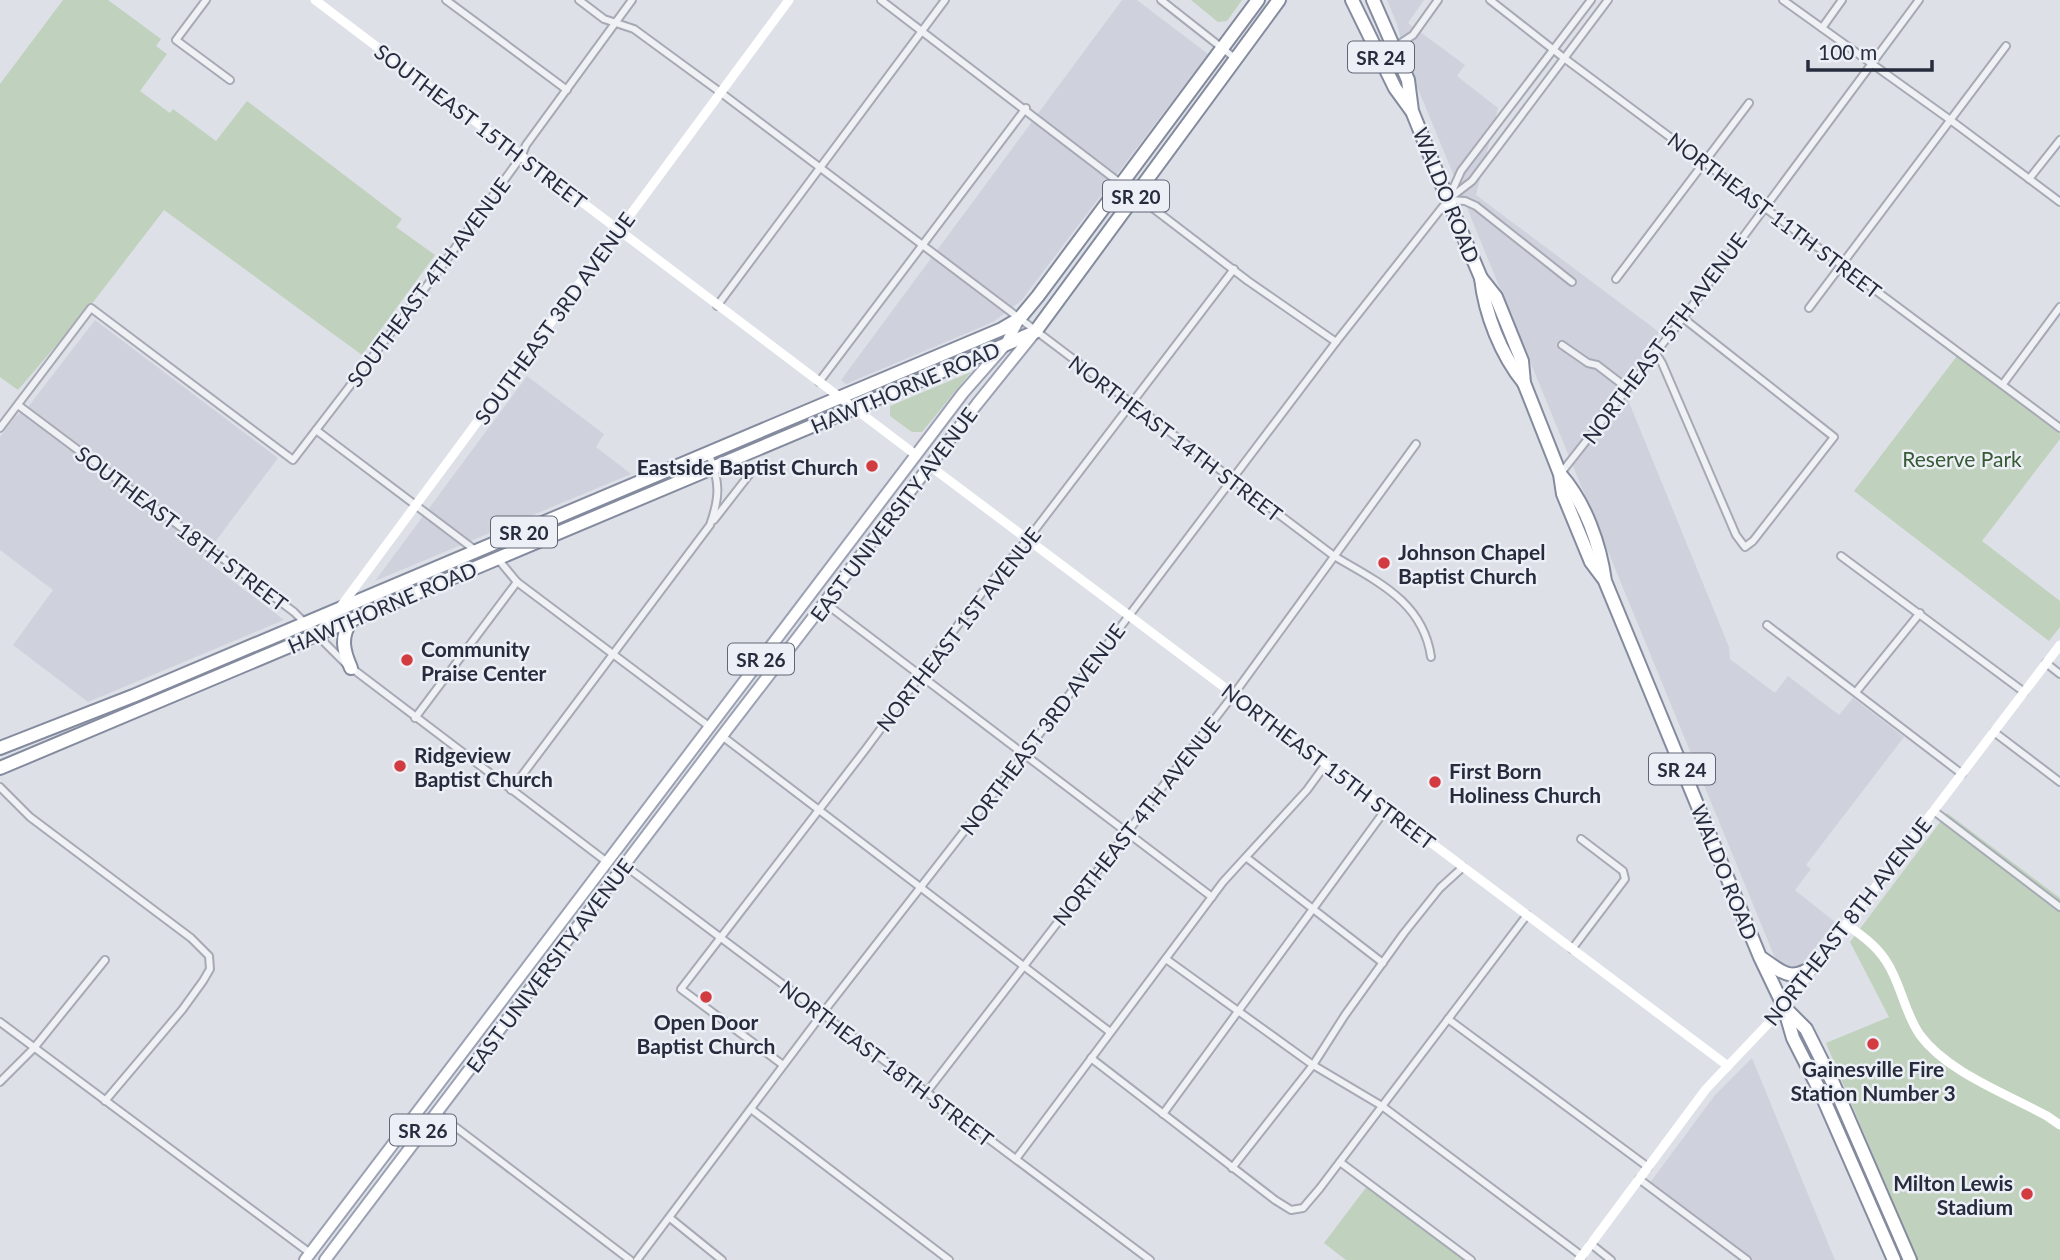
<svg xmlns="http://www.w3.org/2000/svg" width="2060" height="1260" font-family="Lato,sans-serif">
<style>
.built{fill:#cfd2dc}
.green{fill:#c0d1bd}
.lines{fill:none;stroke-linecap:round;stroke-linejoin:round}
.street-casing{stroke:#a6aab4;stroke-width:10}
.primary-casing{stroke:#9ca2b3;stroke-width:14}
.highway-casing{stroke:#848b9e;stroke-width:16}
.street{stroke:#eff1f5;stroke-width:6}
.secondary{stroke:#fff;stroke-width:9}
.primary{stroke:#fff;stroke-width:10}
.highway{stroke:#fff;stroke-width:12}
.poi-dot{fill:#d23c41;stroke:#eceff5;stroke-width:2.5}
.labels{text-anchor:middle;dominant-baseline:central;stroke-width:5;stroke-linejoin:round;paint-order:stroke}
.shield{fill:#eceff5;stroke:#616675;stroke-width:2}
.shield-label{font-size:19px;font-weight:bold;fill:#262c3e}
.street-label{font-size:21px;fill:#262c3e;stroke:#eceff5}
.park-label{font-size:21px;fill:#365a33;stroke:#eceff5}
.poi-label{font-size:21px;font-weight:bold;fill:#262c3e;stroke:#eceff5;text-anchor:start}
</style>
<rect width="100%" height="100%" fill="#dde0e7"/>
<g class="built">
<polygon points="1122,0 1137,0 1208,54 1021,301 993,322 846,384 841,380"/>
<polygon points="1387,0 1424,0 1408,23 1465,65 1457,76 1498,108 1476,195 1659,332 1626,395 1729,647 1730,659 1775,693 1788,676 1839,715 1853,698 1904,737 1806,865 1811,869 1795,890 1835,922 1799,969 1791,970 1779,965 1775,958 1405,57 1397,24"/>
<polygon points="95,320 278,458 203,558 284,620 88,702 13,645 53,590 0,550 0,437 15,417 28,407"/>
<polygon points="527,376 604,434 596,447 631,474 375,581"/>
<polygon points="1752,1058 1835,1260 1749,1260 1649,1184 1715,1095"/>
</g>
<g class="green">
<polygon points="63,0 108,0 161,39 156,46 167,54 140,91 170,113 173,109 216,141 247,101 402,219 396,227 435,255 362,355 164,210 94,301 18,390 0,377 0,84"/>
<polygon points="1191,0 1242,0 1227,21 1218,22"/>
<polygon points="1957,356 2060,434 2060,439 1982,541 2060,601 2060,627 2049,641 1854,491"/>
<polygon points="971,372 922,432 912,432 890,416 890,406"/>
<polygon points="1947,813 2060,898 2060,1260 1917,1260 1826,1043 1889,1017 1850,942"/>
<polygon points="1368,1185 1466,1260 1346,1260 1324,1243"/>
</g>
<g class="lines">
<g class="street-casing">
<g id="street">
<polyline points="206,0 176,40 230,80"/>
<polyline points="446,0 567,90"/>
<path d="M579 0 604 19 634 29 720 92 1334 556C1378 582 1423 602 1431 657"/>
<polyline points="881,0 1248,281 1336,342"/>
<polyline points="1161,0 1236,59"/>
<polyline points="1490,0 1564,58 2060,428"/>
<polyline points="1783,0 1949,119 2060,202"/>
<polyline points="1822,28 1842,0"/>
<polyline points="1395,47 1413,35 1438,0"/>
<polyline points="2029,179 2060,140"/>
<polyline points="1450,198 1472,181 1608,0"/>
<polyline points="1448,200 1465,201 1476,206 1572,282"/>
<polyline points="1616,279 1749,103"/>
<polyline points="717,306 945,0"/>
<polyline points="1809,308 2006,46"/>
<polyline points="1562,345 1588,363 1597,365 1627,388"/>
<polyline points="1655,352 1662,363 1736,535 1745,547 1753,541 1834,437 1683,318"/>
<polyline points="819,382 1026,108"/>
<polyline points="2003,384 2060,307"/>
<polyline points="18,405 294,612 345,663 607,862"/>
<polyline points="0,428 91,308 293,460 442,266 521,157 526,145 632,0"/>
<polyline points="316,430 475,550"/>
<polyline points="1561,473 1683,318 1919,0"/>
<polyline points="714,520 749,475"/>
<polyline points="1841,556 2024,692"/>
<polyline points="498,559 517,582 710,727"/>
<polyline points="825,603 1212,897"/>
<polyline points="1767,625 1962,774"/>
<polyline points="2046,663 2060,674"/>
<polyline points="1856,692 1920,613"/>
<polyline points="415,718 517,582"/>
<polyline points="1994,732 2060,782"/>
<polyline points="722,736 1110,1032"/>
<polyline points="0,787 30,817 191,938 209,956 210,969 203,981 182,1010 105,1101"/>
<path d="M511 790 710 525C720 497 720 482 709 454"/>
<polyline points="1934,811 2060,907"/>
<polyline points="1247,858 1383,963"/>
<polyline points="624,865 1150,1260"/>
<polyline points="1572,949 1625,879 1623,871 1581,839"/>
<polyline points="1166,959 1313,1065 1382,1106 1582,1256"/>
<polyline points="1448,1019 1648,1167"/>
<polyline points="0,1022 310,1253"/>
<polyline points="1091,1058 1275,1200 1291,1210 1303,1208 1320,1188 1527,915"/>
<polyline points="783,1065 681,989 865,750 981,594 1028,539 1234,269"/>
<polyline points="0,1082 34,1048 105,960"/>
<polyline points="926,1093 1234,694 1416,444"/>
<polyline points="751,1109 949,1260"/>
<polyline points="437,1113 630,1260"/>
<polyline points="1163,1114 1386,809"/>
<polyline points="1016,1159 1223,882 1307,790 1326,764"/>
<polyline points="1340,1162 1471,1260"/>
<polyline points="1232,1168 1313,1065 1345,1015 1404,933 1440,888 1463,867"/>
<polyline points="1639,1179 1747,1260"/>
<polyline points="670,1218 722,1260"/>
<polyline points="1591,1244 1611,1260"/>
<polyline points="637,1260 825,1010 1025,753 1336,342 1433,219 1448,200 1461,171 1591,0"/>
</g>
</g>
<g class="primary-casing">
<g id="primary">
<polyline points="305,1260 916,455 963,393 1006,344 1019,319"/>
<polyline points="325,1260 722,736 977,404 1035,332"/>
</g>
</g>
<g class="highway-casing">
<g id="highway">
<polyline points="1352,0 1395,88 1411,110"/>
<polyline points="1373,0 1408,80 1412,111 1448,200 1481,278 1496,297 1522,361 1524,383 1560,474 1563,494 1591,562 1603,578"/>
<path d="M1481 278C1485 314 1501 355 1524 383"/>
<path d="M1560 474C1585 502 1600 544 1605 581L1760 957 1784 1007 1793 1038 1820 1091 1894 1260"/>
<path d="M351 668C343 650 340 636 352 620"/>
<polyline points="0,748 133,696 1002,329 1019,319 1038,296 1258,0"/>
<polyline points="0,768 1035,332 1279,0"/>
<path d="M1763 959C1784 974 1792 982 1815 965"/>
<polyline points="1785,1008 1806,1029 1833,1083 1910,1260"/>
</g>
</g>
<use href="#street" class="street"/>
<g class="secondary">
<polyline points="315,0 916,455"/>
<polyline points="930,466 1728,1066"/>
<polyline points="320,631 339,609 789,0"/>
<path d="M1846 924C1861 935 1876 945 1886 961 1901 983 1904 1012 1920 1035 1947 1072 2007 1094 2047 1116L2060 1125"/>
<polyline points="1579,1260 1706,1089 1784,1007 2060,645"/>
</g>
<use href="#primary" class="primary"/>
<use href="#highway" class="highway"/>
</g>
<g class="poi-dot">
<circle cx="872" cy="466" r="7"/>
<circle cx="1384" cy="563" r="7"/>
<circle cx="407" cy="660" r="7"/>
<circle cx="400" cy="766" r="7"/>
<circle cx="1435" cy="782" r="7"/>
<circle cx="706" cy="997" r="7"/>
<circle cx="1873" cy="1044" r="7"/>
<circle cx="2027" cy="1194" r="7"/>
</g>
<g class="labels">
<g class="shield">
<rect x="1348" y="41.5" width="66" height="31" rx="5"/>
<rect x="1103" y="180.5" width="66" height="31" rx="5"/>
<rect x="491" y="516.5" width="66" height="31" rx="5"/>
<rect x="728" y="643.5" width="66" height="31" rx="5"/>
<rect x="1649" y="753.5" width="66" height="31" rx="5"/>
<rect x="390" y="1114.5" width="66" height="31" rx="5"/>
</g>
<g class="shield-label">
<text x="1381" y="57">SR 24</text>
<text x="1136" y="196">SR 20</text>
<text x="524" y="532">SR 20</text>
<text x="761" y="659">SR 26</text>
<text x="1682" y="769">SR 24</text>
<text x="423" y="1130">SR 26</text>
</g>
<g class="street-label">
<text transform="translate(481 126) rotate(37)">SOUTHEAST 15TH STREET</text>
<text transform="translate(1447 195) rotate(68)">WALDO ROAD</text>
<text transform="translate(1775 215) rotate(37)">NORTHEAST 11TH STREET</text>
<text transform="translate(428 282) rotate(-53)">SOUTHEAST 4TH AVENUE</text>
<text transform="translate(554 318) rotate(-54)">SOUTHEAST 3RD AVENUE</text>
<text transform="translate(1664 338) rotate(-53)">NORTHEAST 5TH AVENUE</text>
<text transform="translate(905 387) rotate(-23)">HAWTHORNE ROAD</text>
<text transform="translate(1176 438) rotate(37)">NORTHEAST 14TH STREET</text>
<text transform="translate(893 514) rotate(-53)">EAST UNIVERSITY AVENUE</text>
<text transform="translate(182 528) rotate(37)">SOUTHEAST 18TH STREET</text>
<text transform="translate(382 607) rotate(-23)">HAWTHORNE ROAD</text>
<text transform="translate(958 629) rotate(-52)">NORTHEAST 1ST AVENUE</text>
<text transform="translate(1042 729) rotate(-53)">NORTHEAST 3RD AVENUE</text>
<text transform="translate(1329 766) rotate(37)">NORTHEAST 15TH STREET</text>
<text transform="translate(1136 821) rotate(-52)">NORTHEAST 4TH AVENUE</text>
<text transform="translate(1725 872) rotate(68)">WALDO ROAD</text>
<text transform="translate(1847 921) rotate(-52)">NORTHEAST 8TH AVENUE</text>
<text transform="translate(549 965) rotate(-53)">EAST UNIVERSITY AVENUE</text>
<text transform="translate(887 1063) rotate(37)">NORTHEAST 18TH STREET</text>
</g>
<g class="park-label">
<text x="1962" y="458">Reserve Park</text>
</g>
<g class="poi-label">
<text x="858" y="466" text-anchor="end">Eastside Baptist Church</text>
<text x="1398" y="551">Johnson Chapel<tspan x="1398" dy="24">Baptist Church</tspan></text>
<text x="421" y="648">Community<tspan x="421" dy="24">Praise Center</tspan></text>
<text x="414" y="754">Ridgeview<tspan x="414" dy="24">Baptist Church</tspan></text>
<text x="1449" y="770">First Born<tspan x="1449" dy="24">Holiness Church</tspan></text>
<text x="706" y="1021" text-anchor="middle">Open Door<tspan x="706" dy="24">Baptist Church</tspan></text>
<text x="1873" y="1068" text-anchor="middle">Gainesville Fire<tspan x="1873" dy="24">Station Number 3</tspan></text>
<text x="2013" y="1182" text-anchor="end">Milton Lewis<tspan x="2013" dy="24">Stadium</tspan></text>
</g>
</g>
<path d="M1808 60v10h124v-10" fill="none" stroke="#262c3e" stroke-width="3.5"/>
<text x="1818" y="60" font-size="21" fill="#262c3e" stroke="#eceff5" stroke-width="5" paint-order="stroke">100 m</text>
</svg>
